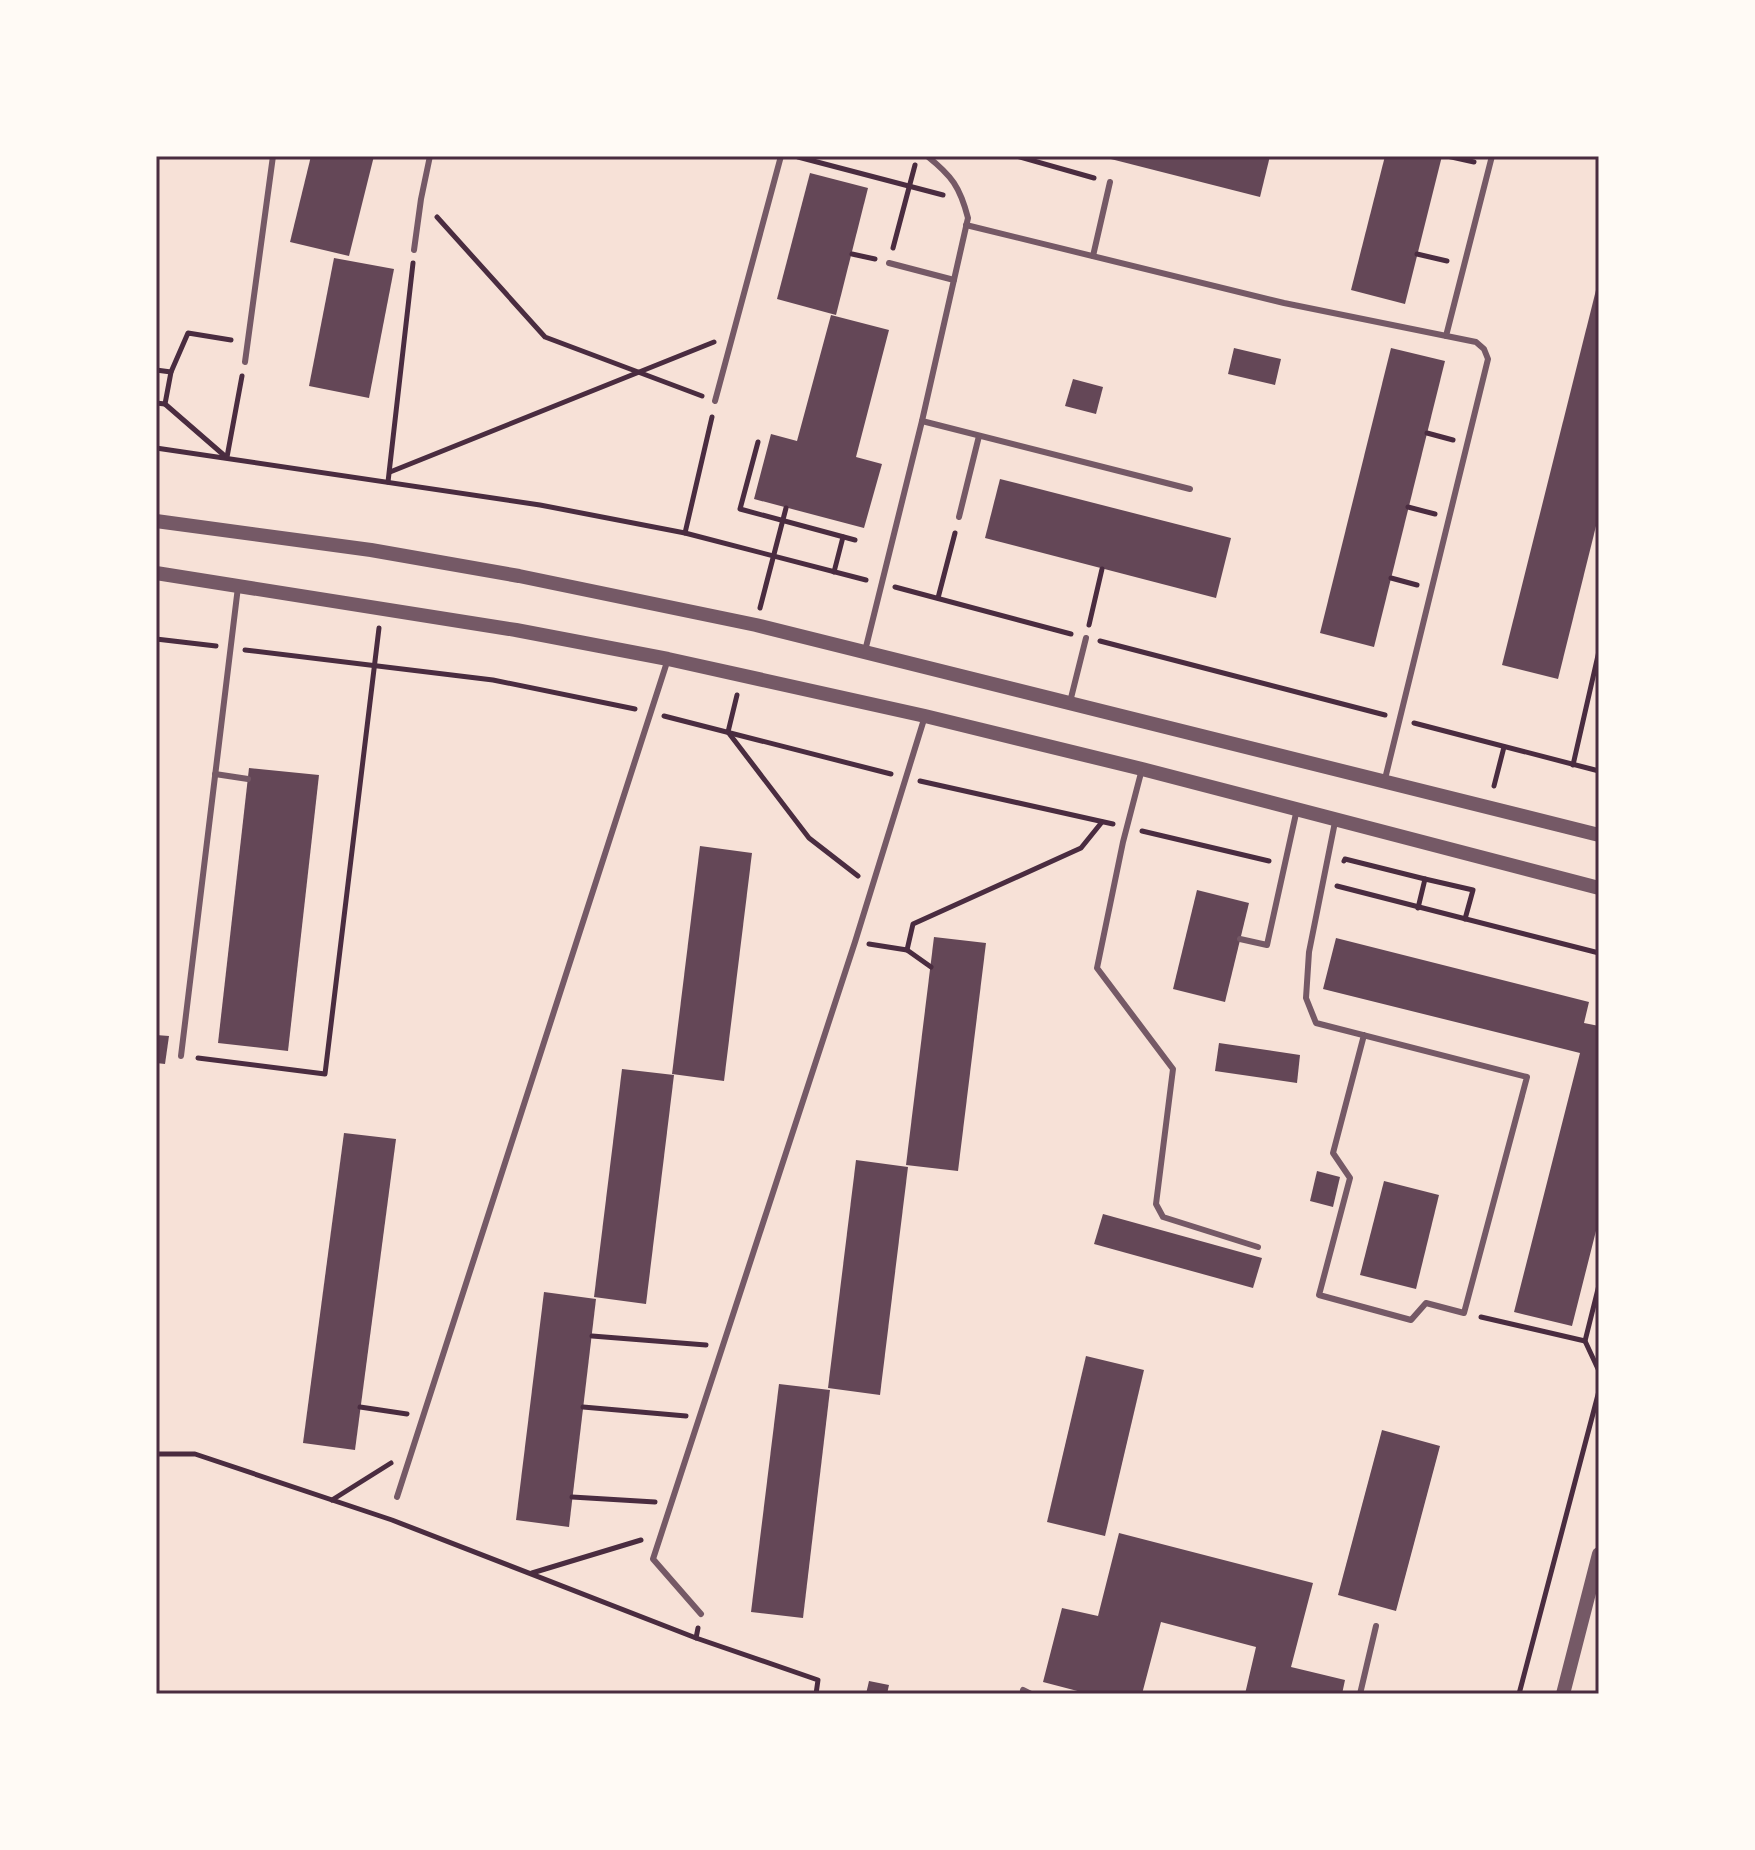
<svg xmlns="http://www.w3.org/2000/svg" width="1755" height="1850" font-family="'Fira Sans',sans-serif">
<style>
.building{fill:#644757}
.lines{fill:none;stroke-linecap:round;stroke-linejoin:round}
.path{stroke:#4a2c40;stroke-width:5}
.service{stroke:#755966;stroke-width:6}
.tertiary{stroke:#755966;stroke-width:14}
.neatline{fill:none;stroke:#4a2c40;stroke-width:3}
</style>
<rect width="100%" height="100%" fill="#f7e1d7"/>
<g class="building">
<polygon points="311,156 374,156 349,256 290,242"/>
<polygon points="1099,156 1270,156 1260,197"/>
<polygon points="1385,156 1442,156 1405,304 1351,290"/>
<polygon points="810,173 868,188 836,315 777,299"/>
<polygon points="334,258 394,269 369,398 309,386"/>
<polygon points="1598,282 1599,514 1558,679 1502,665"/>
<polygon points="831,315 889,330 856,457 882,464 864,528 754,499 771,434 797,441"/>
<polygon points="1234,348 1281,359 1275,385 1228,374"/>
<polygon points="1391,348 1445,361 1374,647 1320,633"/>
<polygon points="1073,379 1103,387 1096,414 1065,406"/>
<polygon points="1000,479 1231,538 1216,598 985,538"/>
<polygon points="249,768 319,775 288,1051 218,1043"/>
<polygon points="700,846 752,853 724,1081 672,1074"/>
<polygon points="1197,890 1249,903 1225,1002 1173,989"/>
<polygon points="934,937 986,943 958,1171 906,1165"/>
<polygon points="1336,938 1589,1002 1584,1023 1599,1026 1599,1219 1572,1326 1514,1312 1580,1053 1323,989"/>
<polygon points="156,1035 169,1036 165,1064 156,1063"/>
<polygon points="1219,1043 1300,1055 1297,1083 1215,1071"/>
<polygon points="622,1069 674,1075 646,1304 594,1297"/>
<polygon points="344,1133 396,1139 355,1450 303,1443"/>
<polygon points="856,1160 908,1167 880,1395 828,1388"/>
<polygon points="1317,1171 1340,1177 1333,1207 1310,1201"/>
<polygon points="1384,1181 1439,1195 1416,1289 1360,1275"/>
<polygon points="1103,1214 1262,1258 1253,1288 1094,1244"/>
<polygon points="544,1292 596,1299 569,1527 516,1520"/>
<polygon points="1086,1356 1144,1370 1105,1536 1047,1522"/>
<polygon points="779,1384 830,1390 803,1618 751,1612"/>
<polygon points="1382,1430 1440,1446 1396,1611 1338,1595"/>
<polygon points="1119,1533 1313,1583 1291,1667 1345,1680 1342,1694 1245,1694 1256,1647 1161,1622 1142,1694 1089,1694 1043,1682 1062,1608 1098,1616"/>
<polygon points="869,1681 889,1685 887,1694 866,1694"/>
</g>
<g class="lines">
<g class="path">
<polyline points="1016,156 1094,178"/>
<polyline points="1447,156 1474,162"/>
<polyline points="798,157 943,195"/>
<polyline points="437,217 545,337 702,396"/>
<polyline points="893,248 915,165"/>
<polyline points="852,254 875,259"/>
<polyline points="1417,254 1447,261"/>
<polyline points="156,370 171,372 165,404 226,457"/>
<polyline points="171,372 188,333 231,340"/>
<polyline points="156,403 165,404"/>
<polyline points="1427,433 1453,440"/>
<polyline points="758,442 740,509 855,540"/>
<polyline points="156,448 540,505 685,533 866,580"/>
<polyline points="227,457 242,376"/>
<polyline points="390,472 714,342"/>
<polyline points="388,482 413,263"/>
<polyline points="1408,507 1435,514"/>
<polyline points="685,533 712,417"/>
<polyline points="834,572 843,537"/>
<polyline points="1391,578 1417,585"/>
<polyline points="895,587 1071,634"/>
<polyline points="938,598 955,533"/>
<polyline points="760,608 786,508"/>
<polyline points="1089,625 1102,569"/>
<polyline points="156,639 216,646"/>
<polyline points="1100,641 1385,715"/>
<polyline points="245,650 493,680 635,709"/>
<polyline points="737,695 728,732 809,838 858,876"/>
<polyline points="664,716 891,774"/>
<polyline points="1414,723 1599,771"/>
<polyline points="1573,765 1599,651"/>
<polyline points="920,781 1113,824"/>
<polyline points="1494,786 1504,747"/>
<polyline points="1142,831 1269,861"/>
<polyline points="1344,861 1345,859 1425,879 1418,908"/>
<polyline points="1425,879 1473,890 1465,919"/>
<polyline points="1337,886 1599,953"/>
<polyline points="869,944 907,950 931,967"/>
<polyline points="907,950 913,924 1081,848 1102,822"/>
<polyline points="198,1058 325,1074 379,628"/>
<polyline points="1599,1285 1585,1341 1599,1371"/>
<polyline points="1481,1317 1585,1341"/>
<polyline points="592,1336 706,1345"/>
<polyline points="360,1407 407,1414"/>
<polyline points="583,1407 686,1416"/>
<polyline points="156,1454 195,1454 392,1520 696,1638 698,1628"/>
<polyline points="572,1497 655,1502"/>
<polyline points="332,1500 391,1463"/>
<polyline points="532,1573 641,1540"/>
<polyline points="696,1638 818,1680 816,1694"/>
<polyline points="1519,1694 1599,1391"/>
</g>
<g class="service">
<polyline points="966,225 1284,303 1476,342 1484,349 1488,359 1384,783"/>
<polyline points="414,250 421,199 430,156"/>
<polyline points="1093,256 1110,182"/>
<polyline points="889,263 954,280"/>
<polyline points="1446,336 1492,156"/>
<polyline points="245,362 273,156"/>
<polyline points="715,401 781,156"/>
<polyline points="922,421 1190,489"/>
<polyline points="959,517 979,436"/>
<path d="M865 651 922 421 968 218C960 187 952 176 927 156"/>
<polyline points="1070,702 1086,638"/>
<polyline points="1142,769 1123,842 1097,968 1173,1069 1156,1204 1163,1217 1258,1247"/>
<polyline points="215,774 248,779"/>
<polyline points="1335,822 1309,952 1306,998 1316,1023 1527,1077 1464,1313 1426,1303 1411,1320 1319,1295 1350,1178 1333,1153 1364,1035"/>
<polyline points="1240,939 1267,945 1297,809"/>
<polyline points="181,1056 238,587"/>
<polyline points="397,1497 668,659"/>
<polyline points="701,1614 653,1559 855,942 925,716"/>
<polyline points="1023,1690 1031,1694"/>
<polyline points="1360,1694 1376,1626"/>
</g>
<g class="tertiary">
<polyline points="156,521 371,550 519,576 756,625 1599,835"/>
<polyline points="156,573 516,630 668,659 925,716 1142,769 1599,888"/>
<polyline points="1563,1694 1599,1554"/>
</g>
</g>
<rect width="1755" height="1850" fill="none" stroke="#fffaf5" stroke-width="316"/>
<rect x="158" y="158" width="1439" height="1534" class="neatline"/>
</svg>
